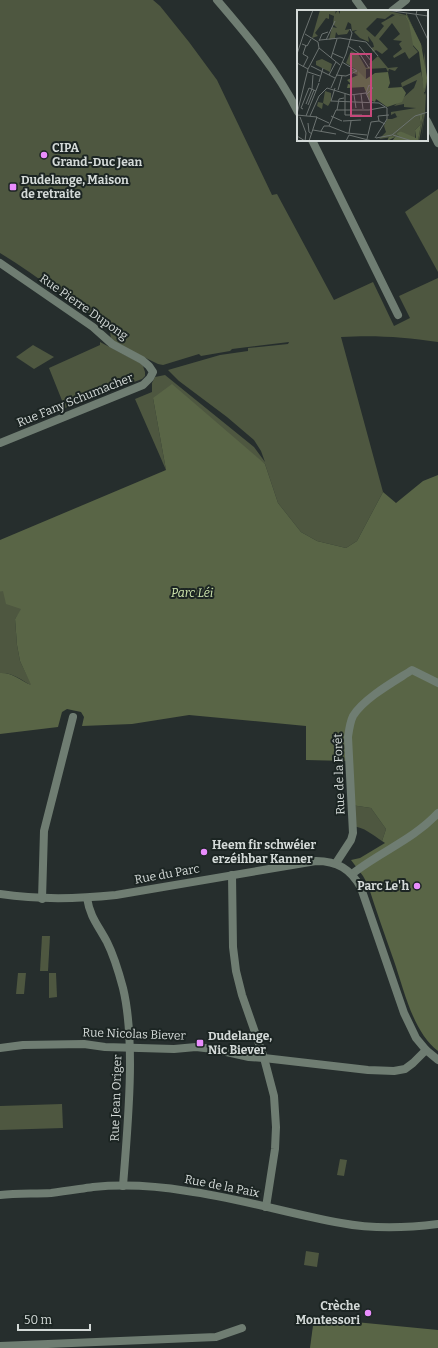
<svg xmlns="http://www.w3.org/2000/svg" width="438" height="1348" font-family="Bitter,serif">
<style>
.green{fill:#4e5740}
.forest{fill:#596546}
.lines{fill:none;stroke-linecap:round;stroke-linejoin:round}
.minor{stroke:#6f7d72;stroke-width:8}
.poi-dot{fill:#ea8dfd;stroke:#1c2523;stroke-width:1.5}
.labels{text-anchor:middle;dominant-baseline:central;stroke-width:4;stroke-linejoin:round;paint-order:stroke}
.poi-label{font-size:12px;font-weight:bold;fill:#d4dad8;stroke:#1c2523;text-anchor:start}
.street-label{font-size:12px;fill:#d4dad8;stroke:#1c2523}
.park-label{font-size:12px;font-style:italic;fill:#d1e8af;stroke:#1c2523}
.inset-road{fill:none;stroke:#6c7371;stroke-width:1}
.view{fill:#c6487a;fill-opacity:0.15;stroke:#c6487a;stroke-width:2}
.inset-edge{fill:none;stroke:#d4dad8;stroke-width:2}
</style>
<rect width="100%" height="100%" fill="#262e2d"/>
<g class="green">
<path d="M0 0H153L160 6 189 42 217 80 272 195 277 194 334 300 373 282 394 326 410 318 399 296 438 278V342C403 337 376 335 341 337L383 492 357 541 346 548 317 541 301 532 278 503 265 464 153 398 166 470 135 399 152 392V383L155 377 165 375 254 447 265 462 261 451 254 440 227 417 179 381 168 370 220 355 248 351V348L288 344 289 342 232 349 230 351 201 356 199 354 163 365 158 364 111 341 110 330C73 305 38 276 0 253Z"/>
<polygon points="438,189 438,272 405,212"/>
<polygon points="100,342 140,363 143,366 145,372 145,376 142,379 134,382 132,380 65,408 49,368 100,345"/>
<polygon points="33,345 54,357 34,369 16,357"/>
<path d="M3 590 22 609 15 619 17 645 20 661 32 686C22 680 12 672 0 673V592Z"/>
<path d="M351 805 371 808 386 829 382 841C373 835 364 827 352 826Z"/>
<polygon points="42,936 50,936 48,971 40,971"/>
<polygon points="18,973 26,973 24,994 16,994"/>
<polygon points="49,973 56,973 57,997 49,998"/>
<polygon points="62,1104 63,1128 0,1130 0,1106"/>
<polygon points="340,1159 347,1160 344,1176 337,1175"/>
<polygon points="306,1251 319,1253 317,1267 304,1265"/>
</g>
<g class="forest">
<path d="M172 384 265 464 278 503 301 532 317 541 346 548 357 541 383 492 396 503 423 481 438 475V1051C413 1032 404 990 394 961 385 936 376 910 368 885L363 876 351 860 360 858 385 843 382 841 386 829 371 808 351 805 348 761 306 760V726L189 715 132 724 82 726 84 717 81 712 67 709 62 712 58 727 0 734V673C12 672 21 681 31 685L20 661 17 645 15 619 21 609 6 604 3 591 0 592V540L166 470 153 398Z"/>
<polygon points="314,1318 438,1330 438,1348 310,1348"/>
</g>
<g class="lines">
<g class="minor">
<path d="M217 0C247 35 277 70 298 112"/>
<polyline points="356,0 364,11"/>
<polyline points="392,11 406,0"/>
<polyline points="427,121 438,143"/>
<polyline points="312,140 398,315"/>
<polyline points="0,263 93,327 112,344 142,360 149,366 153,372 150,378 143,385 0,443"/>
<path d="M336 863 351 840 353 833 348 737C349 730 350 722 353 716 364 698 395 681 412 670L438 683"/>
<path d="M352 874C380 852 414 839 438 813"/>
<polyline points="232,875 233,947 236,971 242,995 264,1058 274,1096 276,1127 275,1149 266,1207"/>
<path d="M0 894C39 900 77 899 116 895L316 861C337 861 351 869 361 888L404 1013 416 1038 426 1050 438 1060"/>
<path d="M87 898C90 917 98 925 107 942 114 956 119 973 123 988 129 1013 130 1039 130 1064 130 1105 126 1146 123 1186"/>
<polyline points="42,899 44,831 73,717"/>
<polyline points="0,1048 23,1045 84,1044 105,1047 174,1049 196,1047 213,1049 249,1057 264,1058 368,1070 394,1071 405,1069 413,1063 426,1050"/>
<path d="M0 1195C17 1193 34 1194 51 1193 66 1191 79 1189 93 1187 124 1184 157 1186 187 1191 239 1198 290 1214 341 1223 372 1229 407 1228 438 1224"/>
<polyline points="0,1346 216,1337 242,1328"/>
</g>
</g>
<g class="poi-dot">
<circle cx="44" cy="155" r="4"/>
<rect x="9" y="183" width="8" height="8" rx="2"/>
<circle cx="204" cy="852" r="4"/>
<circle cx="417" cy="886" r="4"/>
<rect x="196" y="1039" width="8" height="8" rx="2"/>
<circle cx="368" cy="1313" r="4"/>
</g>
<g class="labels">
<g class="poi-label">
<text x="52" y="148">CIPA<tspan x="52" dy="14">Grand-Duc Jean</tspan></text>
<text x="21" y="180">Dudelange, Maison<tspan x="21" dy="14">de retraite</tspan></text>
<text x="212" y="845">Heem fir schwéier<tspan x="212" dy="14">erzéihbar Kanner</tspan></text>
<text x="409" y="886" text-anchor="end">Parc Le'h</text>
<text x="208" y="1036">Dudelange,<tspan x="208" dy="14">Nic Biever</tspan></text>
<text x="360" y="1306" text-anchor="end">Crèche<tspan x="360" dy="14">Montessori</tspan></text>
</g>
<g class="street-label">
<text transform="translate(84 307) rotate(35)">Rue Pierre Dupong</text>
<text transform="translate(75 400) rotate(-22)">Rue Fany Schumacher</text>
<text transform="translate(339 774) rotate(-92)">Rue de la Forêt</text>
<text transform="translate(167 874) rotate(-10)">Rue du Parc</text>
<text transform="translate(134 1034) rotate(2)">Rue Nicolas Biever</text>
<text transform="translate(116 1098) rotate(-88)">Rue Jean Origer</text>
<text transform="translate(222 1186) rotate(11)">Rue de la Paix</text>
</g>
<g class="park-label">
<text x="192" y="593">Parc Léi</text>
</g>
</g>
<g transform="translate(297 10)">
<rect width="131" height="131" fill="#262e2d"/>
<path d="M23 0H39L38 4 41 0 43 4V0H88L109 5V2L113 11 125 37 127 42 128 48 130 72 128 82H127L128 85 129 82 128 103 124 131 127 106 122 131H121L126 104 122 105 124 114 118 120V131L103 121 99 124 102 126 82 129 89 122 87 116 90 109H95L103 106 100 107 98 103 94 105V102L119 98 107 97V94L97 96 117 78 120 70 105 77 104 73 124 62 128 81 127 42 110 6 96 4 108 6 113 14 118 33 116 36 121 42 112 49 108 42 97 48 96 46 105 39 102 34 105 31 96 30 103 24 95 13 82 29 91 39 85 44 79 40 76 42 74 38 77 37 76 33 71 26 72 32 63 28 57 22 60 20 55 21 54 14 51 12 48 20 53 19 50 24 41 25 39 22 38 28 32 30 35 17 40 18 36 14 37 6 32 4V9L29 8 18 23 21 26 15 28ZM95 4 98 5 84 13 87 16 78 27 69 19 80 8 88 9ZM54 41 61 44 69 58 74 56 72 54 81 46 91 58 101 57 98 61 92 59 91 62 89 58 69 59V69L56 63 54 60 58 59 49 53ZM25 49 35 54 33 62 19 55V51ZM28 81 34 83V91L31 96 26 93 25 99 20 96 21 92 26 93Z" fill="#4e5740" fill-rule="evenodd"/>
<path d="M94 3 110 6 124 34 130 68 127 82 122 42 116 35 112 13 108 6ZM61 61 69 69 78 63 91 62 93 73 91 78 105 77 109 83 105 92 90 97 79 89 78 92 72 90 67 77 50 78 51 74 55 75 50 70 61 65ZM126 103 121 131H95L98 127 90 131 92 127 102 126 99 124 103 121 119 128 118 120 124 114 122 105Z" fill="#596546"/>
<path class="inset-road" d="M89 0 131 6M120 0 119 5 131 30M8 24 21 32M6 26 16 0M23 30 43 28 69 32 81 46M29 30 38 11M22 31 25 24 31 22M5 34 10 36 14 29M51 36 63 44 72 58M62 36 74 51M22 38 43 55M35 43 46 48M0 44 6 26M34 48 40 29M0 53 11 59M14 56 38 68M6 57 11 47 6 44 9 35M11 62 23 66M32 65 39 52M39 65 49 66 60 61 45 52M22 72 26 58M34 78 49 44 55 23 53 19M38 78 34 91 82 93 90 98V109L78 128M41 80 45 66M48 84V105H65M64 84 66 99M70 84 76 78 72 75 69 83 73 92M57 85 59 98M9 94 15 79 16 65M11 95 17 80M6 99 4 98 12 78 19 81M40 100 42 89 47 88M0 104 11 59 22 38 21 32M0 105 20 107 12 131M9 106 22 73M13 106 22 86 30 78 53 85 69 83M34 106 45 111M19 107 32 113M46 111 64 110M82 111 81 106 92 105M11 113 12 122 15 124M32 116 39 100H72L88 97M16 120 39 124M24 121 27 116H32L50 123 70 125M52 123 54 111M96 125 115 131M0 126 8 131 9 123 3 107M79 128 95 125 118 106 131 102M70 129 74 112 82 111 88 114M49 131 52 125 75 131"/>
<path class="view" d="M54 44H74V106H54Z"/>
<rect width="131" height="131" class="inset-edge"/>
</g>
<path d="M18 1324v6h72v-6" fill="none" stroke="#d4dad8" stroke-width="2"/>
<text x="24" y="1324" font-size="12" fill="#d4dad8" stroke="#1c2523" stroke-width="3" paint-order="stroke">50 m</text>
</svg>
